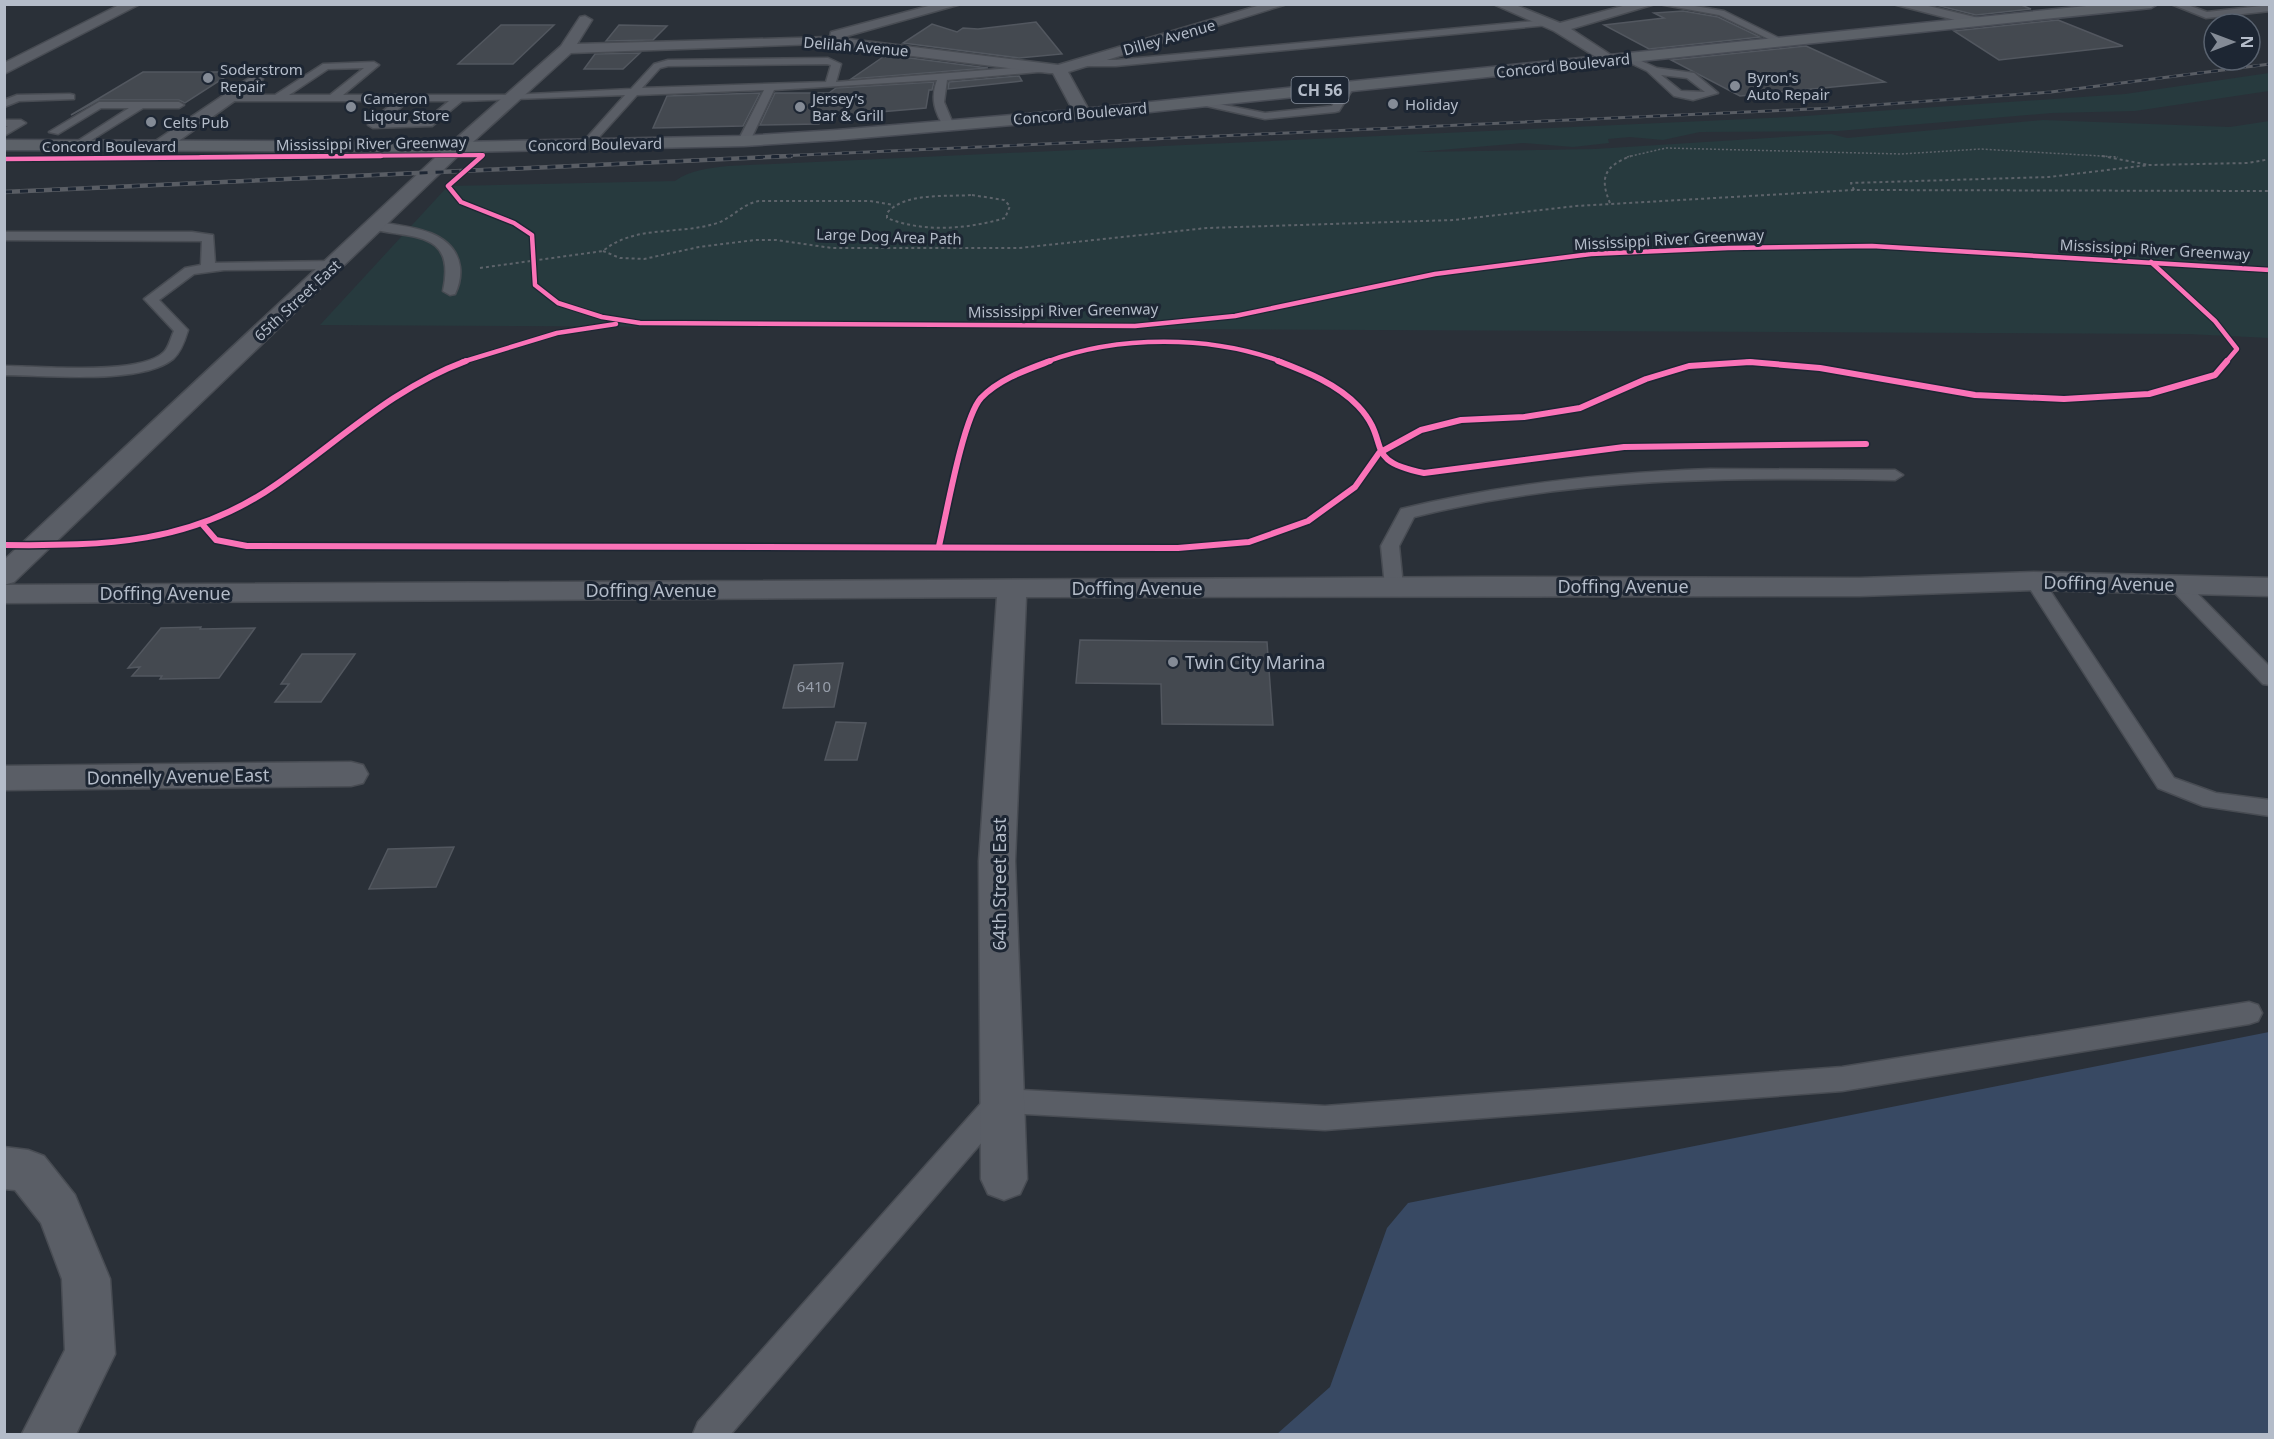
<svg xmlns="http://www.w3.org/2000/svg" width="2274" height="1439" font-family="'Noto Sans',sans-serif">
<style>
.green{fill:#273a3e}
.water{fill:#384963}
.building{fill:#444950;stroke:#52575f;stroke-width:1.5}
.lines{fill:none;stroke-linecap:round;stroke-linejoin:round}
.lane-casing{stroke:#484c53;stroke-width:3}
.street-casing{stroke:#484c53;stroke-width:3}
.primary-casing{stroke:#484c55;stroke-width:3}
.path-far1{stroke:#5d636a;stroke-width:1.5;stroke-dasharray:2 2;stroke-linecap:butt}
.path{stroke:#5d636a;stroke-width:2;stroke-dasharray:3 3;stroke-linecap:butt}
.lane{fill:#5a5e66;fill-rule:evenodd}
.street{fill:#5a5e66;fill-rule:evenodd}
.primary{fill:#5c6168;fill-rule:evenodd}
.rail-far1-casing{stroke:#595d64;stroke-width:3}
.rail-casing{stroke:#595d64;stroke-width:4.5}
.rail-far1{stroke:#1d2633;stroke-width:2;stroke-dasharray:7;stroke-linecap:butt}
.rail{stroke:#1d2633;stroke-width:3;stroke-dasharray:8;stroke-linecap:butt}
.cycleway-far2-casing{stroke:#1d2633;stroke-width:5}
.cycleway-far1-casing{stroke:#1d2633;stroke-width:7}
.cycleway-casing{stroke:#1d2633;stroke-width:9}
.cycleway-far2{stroke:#fb73b8;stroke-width:4}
.cycleway-far1{stroke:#fb73b8;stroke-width:4.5}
.cycleway{stroke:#fb73b8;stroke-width:6}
.poi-dot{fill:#848b96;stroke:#1d2633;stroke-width:2}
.labels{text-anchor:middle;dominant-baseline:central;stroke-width:6;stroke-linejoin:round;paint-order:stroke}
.far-street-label{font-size:15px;fill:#b4bcc9;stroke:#1d2633}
.far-poi-label{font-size:15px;fill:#b4bcc9;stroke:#1d2633;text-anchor:start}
.number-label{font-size:15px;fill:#989fab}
.shield{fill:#1d2633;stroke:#878f9c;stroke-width:1.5}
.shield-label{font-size:16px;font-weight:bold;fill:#b4bcc9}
.street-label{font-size:18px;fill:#b4bcc9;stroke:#1d2633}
.poi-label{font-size:18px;fill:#b4bcc9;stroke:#1d2633;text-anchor:start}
</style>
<rect width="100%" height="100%" fill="#2a3038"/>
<path class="green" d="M2269 73V91L2135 111 2052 113 1838 131 1700 132 1663 140 1630 137 1608 139 1609 143 1573 147 1523 143 1417 152 1595 149 1831 134 1847 138 2043 120 2230 127 2269 121V338L2188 334 320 325 448 186 675 181C690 170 709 168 728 166L1790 117 2125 94Z"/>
<polygon class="water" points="2269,1032 2269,1434 1277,1434 1330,1387 1387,1228 1408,1203"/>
<g class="building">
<polygon points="1932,4 2019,4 2031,9 1976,15"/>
<polygon points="1683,11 1718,17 1760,37 1649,49 1604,25 1664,18 1654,13"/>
<polygon points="2058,20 2123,46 1999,60 1954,31"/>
<polygon points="1036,22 1062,54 1019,58 903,43 932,24 957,32 963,28 978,29"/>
<polygon points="501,25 554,25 513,64 458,64"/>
<polygon points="619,25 667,26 653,40 606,41"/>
<polygon points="1806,46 1885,82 1740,96 1671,60"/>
<polygon points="640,53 623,69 584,69 595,54"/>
<polygon points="886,55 988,68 851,79"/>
<polygon points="143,72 233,72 185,103 179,100 99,100 71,115"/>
<polygon points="1019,76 1022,81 948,89 949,82"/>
<polygon points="934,82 932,90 929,90 926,108 821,117 819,124 760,125 775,93 829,93 836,88"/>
<polygon points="760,93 743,126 653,128 667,96"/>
<polygon points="161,628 201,627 200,629 255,628 219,678 160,679 162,676 132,676 140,667 128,668"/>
<polygon points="1080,640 1267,642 1273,725 1162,724 1161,684 1076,683"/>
<polygon points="302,654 355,654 321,702 275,702 289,684 281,684"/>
<polygon points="843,663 834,707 783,708 794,665"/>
<polygon points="836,722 866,723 857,760 825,760"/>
<polygon points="454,847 436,887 369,889 388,849"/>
</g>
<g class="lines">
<g class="lane-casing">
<g id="lane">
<polygon points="1659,4 1683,4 1724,11 1787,42 1779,44 1719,15"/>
<polygon points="2171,4 2185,4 2207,12 2270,5 2270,11 2206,18"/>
<polygon points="1546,20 1551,23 1549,25 1116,66 1083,66 1078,63 1083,60 1116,60"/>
<path d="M1624 56H1630L1657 68 1694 73 1718 93 1693 100 1674 96 1647 71 1624 60ZM1661 75 1687 78 1705 92 1681 91Z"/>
<path d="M828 58 841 64 836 82 1049 65 1054 68 1049 71 947 80 944 102 954 126 949 129 945 128C935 113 930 99 937 80L774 90 750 141 744 144 738 141 764 90 637 95 590 147 586 148 580 145 582 143 625 95 462 101 432 126 373 128 368 125 369 123 395 101H229L224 98 229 95H275L323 64 374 62 379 65 343 95H510L631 89 654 64 668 60ZM827 64 831 65 826 82 642 88 660 68 668 66ZM364 68 330 95H289L328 69ZM408 101H449L425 121 384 122Z"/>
<polygon points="1349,84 1354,87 1339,111 1335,112 1265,119 1188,102 1193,99 1265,113 1332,106 1345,85"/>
<polygon points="70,94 74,95 74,99 19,101 4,107 4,100 17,95"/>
<polygon points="99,102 179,102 184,105 179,108 143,108 77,149 73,148 73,144 129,108 101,108 58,134 49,132"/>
<polygon points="4,120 21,120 26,123 4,136 4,128 8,126 4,126"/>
<path d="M375 222C405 226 455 229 460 267 461 275 459 286 455 294L450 295 443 291C456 230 413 239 371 229V223Z"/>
<path d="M4 232H192L213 235 215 263 335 261 342 265 335 269 224 270 194 274 159 300 188 330C185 340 181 352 173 359 141 385 46 375 4 375V366C39 366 140 376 164 352 169 347 171 337 174 331L144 299 185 268 201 265 202 241 4 240Z"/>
<path d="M1710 469 1895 470 1903 475 1895 480C1732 477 1573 477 1414 517L1399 546 1403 586 1394 592 1385 586 1381 546 1401 509C1503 484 1605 473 1710 469Z"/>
<polygon points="2034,575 2041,577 2174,778 2216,793 2270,800 2270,816 2203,806 2158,788 2025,581"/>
<polygon points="2177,578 2184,580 2270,667 2270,685 2263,684 2170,588 2168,584"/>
<polygon points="2249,1002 2258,1005 2262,1013 2258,1021 2249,1024 1842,1091 1325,1130 1007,1113 731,1434 693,1434 698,1422 991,1092 1001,1089 1325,1106 1842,1067"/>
</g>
</g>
<g class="street-casing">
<g id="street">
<polygon points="121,4 140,4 4,74 4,63"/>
<polygon points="936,4 961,4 840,38 1058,65 1264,4 1287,4 1068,72 1091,114 1083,119 1077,118 1053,73 1049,73 817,44 571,53 463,151 14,582 4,585 4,560 451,143 561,46 580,17 585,16 592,20 577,44 830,37 831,32"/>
<polygon points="1493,4 1513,4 1560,23 1630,4 1655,4 1571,29 1614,57 1617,60 1614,63 1609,65 1554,31"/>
<polygon points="1893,4 1920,4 1983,19 1985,22 1978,26"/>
<polygon points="255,74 261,76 263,79 261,82 166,150 154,150 151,146 154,142"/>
<polygon points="2034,572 2270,578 2270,596 2034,590 1860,596 1026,597 1015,861 1027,1179 1020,1194 1004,1200 988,1194 981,1179 979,861 997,597 4,603 4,585 1481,577 1860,578"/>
<polygon points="351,762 363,765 368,774 363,783 351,786 4,790 4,766"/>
<polygon points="4,1147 28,1150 44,1156 75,1195 110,1279 115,1354 76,1434 22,1434 65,1350 62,1279 41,1223 15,1190 4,1189"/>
</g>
</g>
<g class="primary-casing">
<polygon id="primary" points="2106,4 2158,4 2151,8 1083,119 837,140 744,146 457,152 4,150 4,140 457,142 744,136 837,130 1083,109"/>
</g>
<polyline class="path-far1" points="1627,157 1666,148 1901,154 1980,149 2118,157"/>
<g class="path">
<polyline points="2102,156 2149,165"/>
<polyline points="1854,190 1851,183 2049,177 2149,165 2248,163 2270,159"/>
<path d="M972 195 1004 200 1010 206 1005 218C968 229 924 233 887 218V213C905 192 946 197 972 195Z"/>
<path d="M1610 203C1599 177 1605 166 1631 156"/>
<polyline points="603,251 620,258 644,259 699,247 755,240 776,240 832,248 1019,248 1207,228 1454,220 1576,206 1854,190 2270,191"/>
<path d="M480 268 603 251C634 225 677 235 714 224 731 220 741 204 759 201H870L894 205"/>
</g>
<use href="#lane" class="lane"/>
<use href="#street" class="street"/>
<use href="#primary" class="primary"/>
<g class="rail-far1-casing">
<polyline id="rail-far1" points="758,157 1833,108 2051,92 2270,64"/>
</g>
<g class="rail-casing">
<polyline id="rail" points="4,192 791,156"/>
</g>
<use href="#rail-far1" class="rail-far1"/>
<use href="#rail" class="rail"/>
<g class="cycleway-far2-casing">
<polyline id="cycleway-far2" points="201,157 483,155 480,157"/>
</g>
<g class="cycleway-far1-casing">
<g id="cycleway-far1">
<polyline points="482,156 448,186 461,202 514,223 532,235 535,285 558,303 602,317 640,323 1135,326 1235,316 1435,274 1591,254 1728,248 1872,246 2270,270"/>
<polyline points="4,159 381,156"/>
<polyline points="2151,262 2215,321 2237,349 2226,362"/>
<polyline points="462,362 557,333 616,324"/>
<path d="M1046 362C1117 335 1211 335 1282 362"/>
<polyline points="1746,362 1753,362"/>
</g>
</g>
<g class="cycleway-casing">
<g id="cycleway">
<path d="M1278 361C1307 372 1337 384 1358 406 1393 443 1360 460 1424 473L1624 447 1866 444"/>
<polyline points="203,525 216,540 247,546 1178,548 1249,542 1308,521 1355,487 1379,453 1421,430 1461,420 1524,417 1580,408 1646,379 1689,366 1750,362 1820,368 1975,395 2064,399 2149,394 2215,375 2227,361"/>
<path d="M4 545C105 546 192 544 277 484 340 440 393 388 466 361"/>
<path d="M939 546C946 516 963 418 981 398 999 379 1026 370 1050 361"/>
</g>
</g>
<use href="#cycleway-far2" class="cycleway-far2"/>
<use href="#cycleway-far1" class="cycleway-far1"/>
<use href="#cycleway" class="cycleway"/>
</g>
<g class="poi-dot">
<circle cx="208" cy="78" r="6"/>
<circle cx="1735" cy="86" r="6"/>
<circle cx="1393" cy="104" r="6"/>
<circle cx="351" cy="107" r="6"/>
<circle cx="800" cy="107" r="6"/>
<circle cx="151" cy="122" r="6"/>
<circle cx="1173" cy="662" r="6"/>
</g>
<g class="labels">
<g class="far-street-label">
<text transform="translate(1169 37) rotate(-16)">Dilley Avenue</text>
<text transform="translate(856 46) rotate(5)">Delilah Avenue</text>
<text transform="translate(1563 65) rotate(-6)">Concord Boulevard</text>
<text transform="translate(1080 113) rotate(-5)">Concord Boulevard</text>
<text transform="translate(371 143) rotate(-1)">Mississippi River Greenway</text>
<text transform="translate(595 144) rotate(-1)">Concord Boulevard</text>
<text x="109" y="146">Concord Boulevard</text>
<text transform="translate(889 236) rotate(2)">Large Dog Area Path</text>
<text transform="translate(1669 239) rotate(-3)">Mississippi River Greenway</text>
<text transform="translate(2155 249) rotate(3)">Mississippi River Greenway</text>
<text transform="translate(297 300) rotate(-43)">65th Street East</text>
<text transform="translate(1063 310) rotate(-1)">Mississippi River Greenway</text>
</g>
<g class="far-poi-label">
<text x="220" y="69">Soderstrom<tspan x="220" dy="17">Repair</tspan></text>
<text x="1747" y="77">Byron's<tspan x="1747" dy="17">Auto Repair</tspan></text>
<text x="363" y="98">Cameron<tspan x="363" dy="17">Liqour Store</tspan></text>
<text x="812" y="98">Jersey's<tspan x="812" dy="17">Bar &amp; Grill</tspan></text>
<text x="1405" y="104">Holiday</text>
<text x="163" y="122">Celts Pub</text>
</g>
<g class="number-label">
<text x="814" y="686">6410</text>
</g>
<rect class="shield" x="1291.5" y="77" width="57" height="26" rx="4.5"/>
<g class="shield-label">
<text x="1320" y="90">CH 56</text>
</g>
<g class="street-label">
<text transform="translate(2109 583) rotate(1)">Doffing Avenue</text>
<text x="1623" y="586">Doffing Avenue</text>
<text x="1137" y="588">Doffing Avenue</text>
<text x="651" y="590">Doffing Avenue</text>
<text x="165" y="593">Doffing Avenue</text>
<text transform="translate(178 776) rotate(-1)">Donnelly Avenue East</text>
<text transform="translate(999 884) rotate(-90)">64th Street East</text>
</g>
<g class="poi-label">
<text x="1185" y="662">Twin City Marina</text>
</g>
</g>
<rect width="2274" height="1439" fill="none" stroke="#b4bcc9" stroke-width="12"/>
<g transform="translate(2232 42) rotate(90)"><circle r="28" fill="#1d2633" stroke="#59626f" stroke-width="1.5"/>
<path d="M0-4.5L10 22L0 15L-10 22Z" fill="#848b96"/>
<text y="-9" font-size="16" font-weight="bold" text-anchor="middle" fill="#b4bcc9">N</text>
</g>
</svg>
